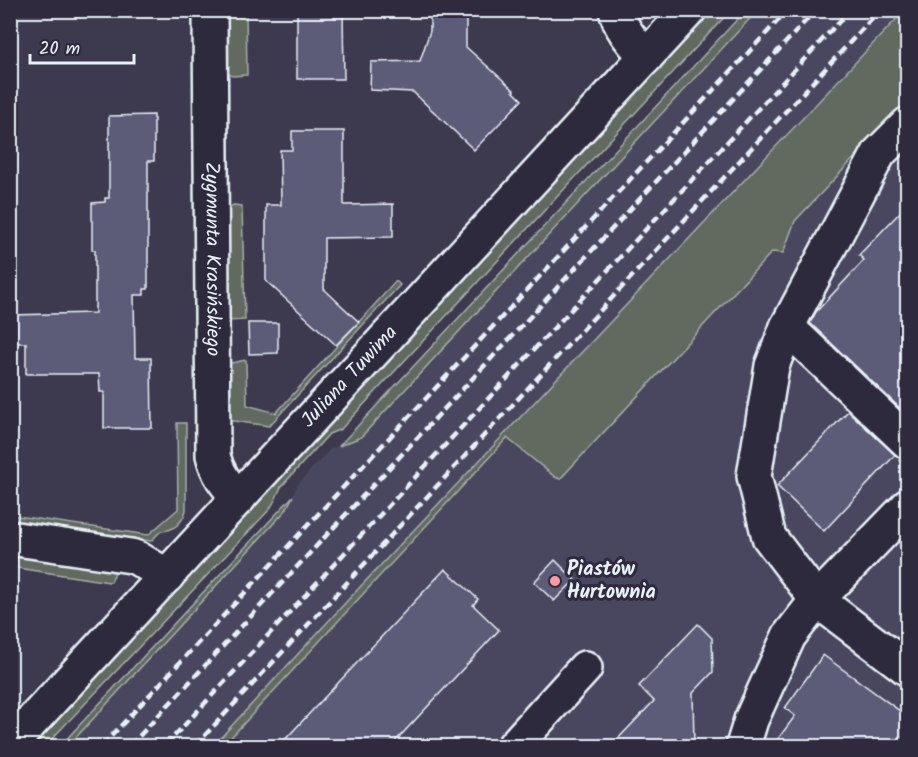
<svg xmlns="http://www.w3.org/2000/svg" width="918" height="757" font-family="Kalam,sans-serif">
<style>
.built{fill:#4a465e}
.green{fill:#626b5e;stroke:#a5aeab;stroke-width:1.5}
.building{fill:#5d5b78;stroke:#e8f1f8;stroke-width:1.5}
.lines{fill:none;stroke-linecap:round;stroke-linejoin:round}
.minor-casing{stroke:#e8f1f8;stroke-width:38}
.minor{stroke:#2f2a3d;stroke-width:33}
.rail{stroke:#e8f1f8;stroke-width:4.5;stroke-dasharray:9 4.5;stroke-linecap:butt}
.poi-dot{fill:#ff9aa2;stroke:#2f2a3d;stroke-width:2}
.labels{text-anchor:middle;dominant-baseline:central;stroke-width:6;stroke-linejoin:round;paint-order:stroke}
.street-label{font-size:20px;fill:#e8f1f8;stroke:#2f2a3d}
.poi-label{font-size:20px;font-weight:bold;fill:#e8f1f8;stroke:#2f2a3d;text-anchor:start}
</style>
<rect width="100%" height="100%" fill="#3d394f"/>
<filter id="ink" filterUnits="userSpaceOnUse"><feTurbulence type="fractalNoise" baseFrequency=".0167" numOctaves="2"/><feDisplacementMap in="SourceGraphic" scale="12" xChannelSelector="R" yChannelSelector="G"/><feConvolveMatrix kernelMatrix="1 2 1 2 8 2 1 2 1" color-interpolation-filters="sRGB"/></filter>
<g filter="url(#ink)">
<g class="built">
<polygon points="757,11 904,11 360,587 213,746 68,746 286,510 298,484 330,449 361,437"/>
<polygon points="907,102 907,746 223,746 508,438 795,221"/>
</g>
<g class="green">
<polygon points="225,11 246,11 247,75 232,76 225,71"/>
<polygon points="711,11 730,11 341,429 329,434 281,487 276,498 270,509 45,746 28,746 140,628"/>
<polygon points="745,11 757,11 361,437 339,446"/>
<polygon points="904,11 907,11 907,102 795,221 783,253 772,252 560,479 555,477 507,438 223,746 213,746 360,587"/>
<polygon points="233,205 242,206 245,320 226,321 226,211"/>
<polygon points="396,281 400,285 269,426 227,420 226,364 246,360 247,405 276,413"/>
<path d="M177 423H186V510C183 522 174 531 161 531L151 541 11 522V515L148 535 178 509Z"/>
<polygon points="293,496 286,510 68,746 60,746"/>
<polygon points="10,553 110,569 115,572 111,582 109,582 11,567"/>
</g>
<g class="building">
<polygon points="297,10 343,10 344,79 297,79"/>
<polygon points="430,10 466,10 466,47 514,90 513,91 522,100 474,150 413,92 370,90 371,62 420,61 430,31"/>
<polygon points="154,115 154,161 148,161 148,289 144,289 144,295 134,295 135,358 151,358 152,428 104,428 104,392 100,392 99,374 26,374 26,343 10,343 10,315 95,313 95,250 92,250 92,203 105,202 105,198 109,198 109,116"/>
<polygon points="292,131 344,131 344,205 393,204 393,237 324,238 324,289 359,322 336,345 266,281 266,205 281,205 280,150 292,150"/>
<polygon points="908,204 908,404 902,410 810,323 816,312 864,260 859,255"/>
<polygon points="248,323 278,323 278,353 249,354"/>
<polygon points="848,411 895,455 824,531 777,486"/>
<polygon points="555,560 575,580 554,601 534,582"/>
<polygon points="445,569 478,599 473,605 499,630 390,747 278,747"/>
<polygon points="698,624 712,638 713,672 693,693 694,747 610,747 654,701 639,686"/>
<polygon points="823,655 908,717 908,747 772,747 795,716 785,708"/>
</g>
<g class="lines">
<g class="minor-casing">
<g id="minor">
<path id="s1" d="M210 10 213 455C217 473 226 485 239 498"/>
<path d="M616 10C620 29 634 43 646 57"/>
<polyline points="908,124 879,153 787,327 772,366 754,476 769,537 817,600 908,669"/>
<polyline points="787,327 908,442"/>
<polyline points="10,538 131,556 137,558 167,576"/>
<path id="s2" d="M10 745 689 10"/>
<polyline points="514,746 585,668"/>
<polyline points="743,746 751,720 789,636 817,600 908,506"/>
</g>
</g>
<use href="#minor" class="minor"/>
<g class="rail">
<polyline points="102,746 788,10"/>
<polyline points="130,746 816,10"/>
<polyline points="165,746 850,10"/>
<polyline points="195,746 880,10"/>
</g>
</g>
</g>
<circle class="poi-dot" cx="555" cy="581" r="6"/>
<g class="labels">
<g class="street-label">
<text stroke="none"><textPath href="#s1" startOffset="249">Zygmunta Krasińskiego</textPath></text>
<text stroke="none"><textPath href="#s2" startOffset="501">Juliana Tuwima</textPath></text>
</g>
<g class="poi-label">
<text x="567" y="570">Piastów<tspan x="567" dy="23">Hurtownia</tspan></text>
</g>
</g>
<rect width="918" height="757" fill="none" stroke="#2f2a3d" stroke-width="36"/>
<rect x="18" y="18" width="882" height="721" fill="none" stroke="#e8f1f8" stroke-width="2" filter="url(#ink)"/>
<path d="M30 54v9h104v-9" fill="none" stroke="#e8f1f8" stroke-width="3"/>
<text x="39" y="54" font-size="18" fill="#e8f1f8" stroke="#2f2a3d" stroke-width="4.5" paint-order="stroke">20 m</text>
</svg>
